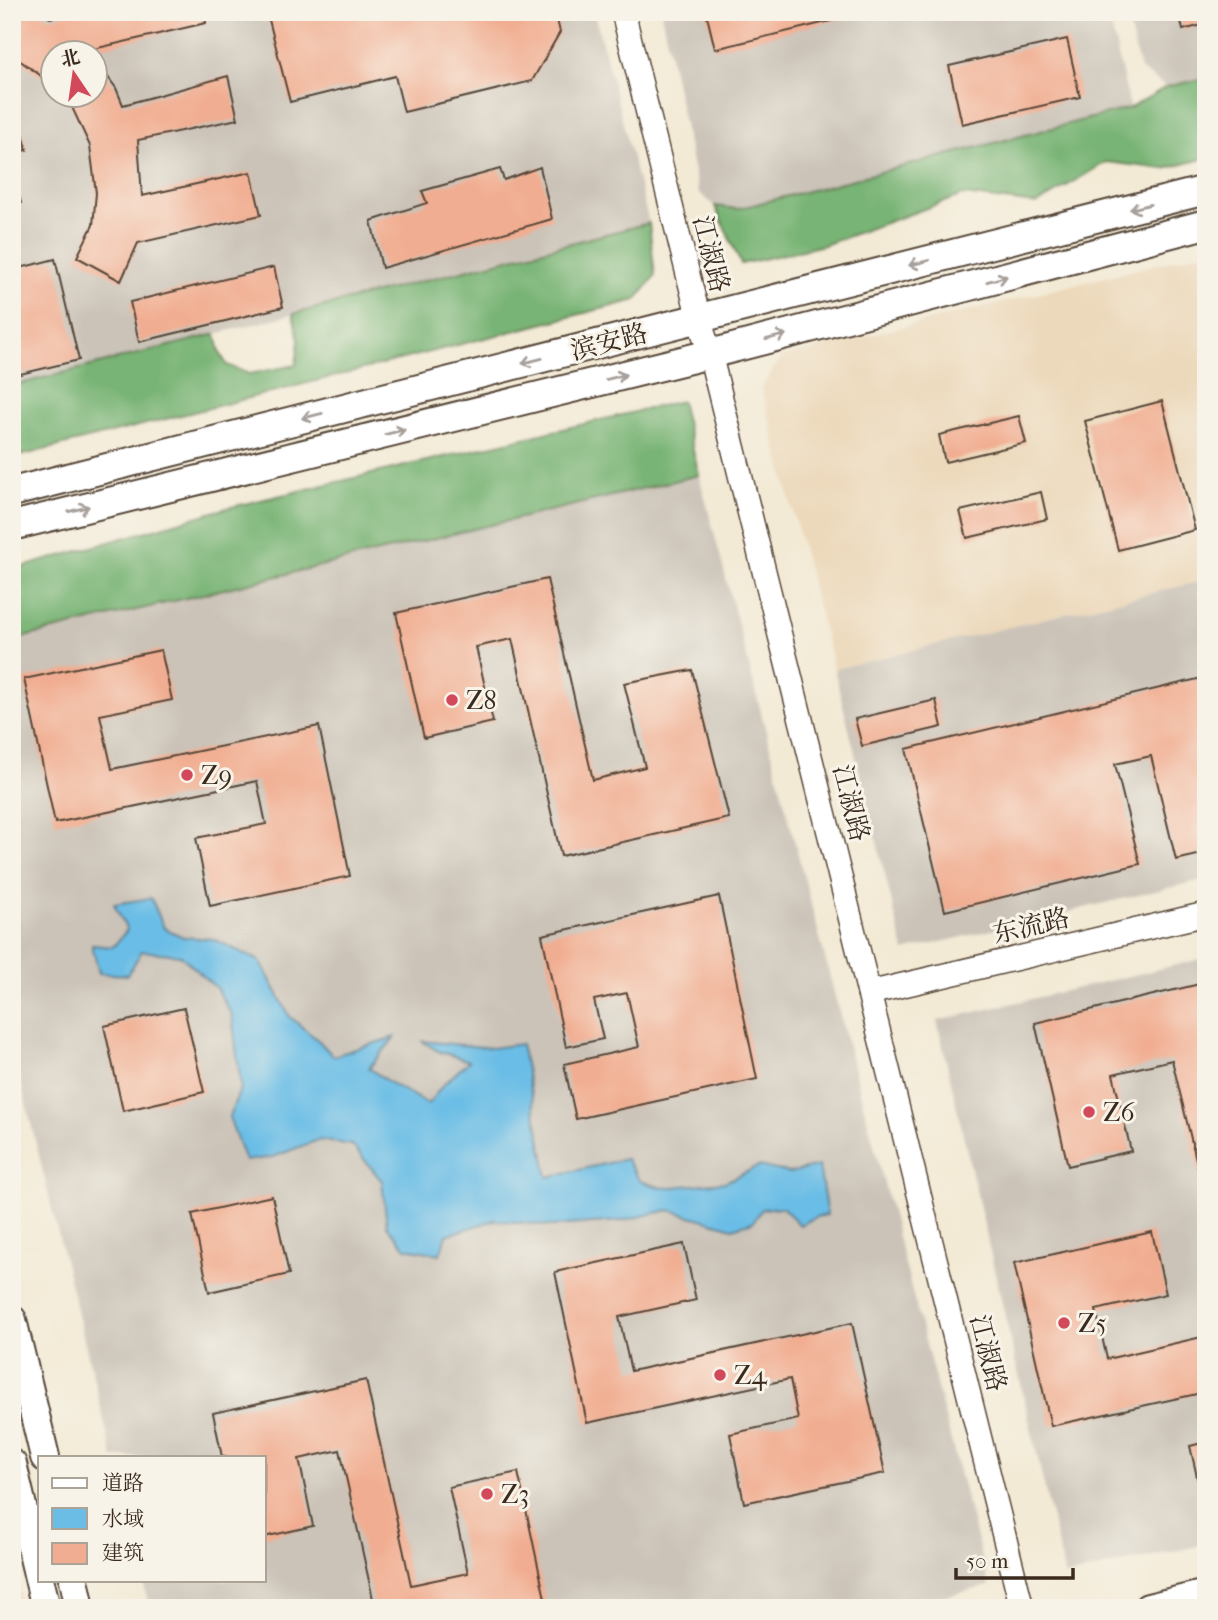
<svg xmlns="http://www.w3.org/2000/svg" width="1218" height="1620" font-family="'IM FELL French Canon','Noto Serif SC',serif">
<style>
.built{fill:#ecd8ba}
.industrial{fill:#cbc3b8;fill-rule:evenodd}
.forest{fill:#78b474;stroke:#5a6f49;stroke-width:2}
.water{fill:#6bbde6;stroke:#537482;stroke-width:2}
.building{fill:#f1ad91}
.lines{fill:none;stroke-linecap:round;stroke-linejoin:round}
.minor-casing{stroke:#574739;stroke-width:26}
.major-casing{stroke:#574739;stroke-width:32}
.minor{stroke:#fff;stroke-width:23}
.major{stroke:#fff;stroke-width:28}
.oneway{stroke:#a79f9a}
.poi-dot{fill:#d1495b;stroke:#f7f3e8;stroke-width:2.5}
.labels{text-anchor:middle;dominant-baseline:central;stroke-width:6;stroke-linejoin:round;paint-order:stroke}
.street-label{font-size:26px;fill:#3b2a1e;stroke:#f7f3e8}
.poi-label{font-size:26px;fill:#3b2a1e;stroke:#f7f3e8;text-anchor:start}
</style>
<rect width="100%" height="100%" fill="#f7f3e8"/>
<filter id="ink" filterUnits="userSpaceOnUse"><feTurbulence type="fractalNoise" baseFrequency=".0143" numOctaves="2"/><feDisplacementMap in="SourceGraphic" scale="14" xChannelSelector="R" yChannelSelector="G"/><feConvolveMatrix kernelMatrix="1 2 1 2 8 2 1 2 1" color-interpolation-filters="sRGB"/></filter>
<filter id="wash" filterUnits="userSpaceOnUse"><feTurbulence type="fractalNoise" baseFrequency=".00686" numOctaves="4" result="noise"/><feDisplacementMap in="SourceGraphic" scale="28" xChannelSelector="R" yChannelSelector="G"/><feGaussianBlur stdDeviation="1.57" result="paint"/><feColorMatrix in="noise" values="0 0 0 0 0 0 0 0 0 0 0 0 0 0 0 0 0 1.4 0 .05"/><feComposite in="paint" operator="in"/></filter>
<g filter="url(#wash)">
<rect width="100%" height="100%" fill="#f3ead5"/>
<g class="built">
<polygon points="1206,252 1206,580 834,669 761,388 782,357"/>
<polygon points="12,1549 23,1608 12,1608"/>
</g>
<g class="industrial">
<path d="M12 12H594L649 223 12 386ZM52 52H94V94H52Z"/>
<polygon points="661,12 1108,12 1130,108 737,209 715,206 698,192"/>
<polygon points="1126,12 1206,12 1206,78 1166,87 1140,69"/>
<polygon points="699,475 989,1586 894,1608 149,1608 143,1580 264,1580 264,1457 113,1457 12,1046 12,640"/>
<polygon points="1206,580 1206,879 904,951 834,669"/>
<polygon points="1206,958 1206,1544 1065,1576 937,1021"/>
</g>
<g class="forest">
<polygon points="1206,78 1206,158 1165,169 1106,162 1037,204 963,195 824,245 741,264 715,206 737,209 1130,108 1166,87"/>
<polygon points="649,223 655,276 636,300 12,458 12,386 216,334 220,353 227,365 249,374 296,365 299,340 293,314"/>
<polygon points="681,401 699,475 12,640 12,570 227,508"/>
</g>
<polygon class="water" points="151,898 164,928 183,937 213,939 260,961 290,1017 319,1041 333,1056 395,1037 369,1068 390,1083 428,1104 443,1085 469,1061 438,1051 422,1041 492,1048 521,1044 548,1177 626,1159 640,1181 663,1188 693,1185 725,1182 759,1166 789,1173 819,1166 827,1215 816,1217 800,1225 782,1207 762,1209 753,1222 733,1228 669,1210 620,1221 553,1226 495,1220 446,1235 440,1254 406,1248 387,1226 382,1181 352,1145 318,1140 273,1157 245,1161 229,1117 241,1087 232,1015 216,988 180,955 142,951 127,975 99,973 92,945 113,947 127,930 114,904"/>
<g id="blocks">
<g class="building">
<polygon points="12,12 40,12 50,18 74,12 204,12 206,23 89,50 91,52 52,52 52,88 40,75 12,55"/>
<polygon points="267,12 555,12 560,32 532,81 404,112 395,76 290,102"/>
<polygon points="706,12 864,12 864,13 715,49"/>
<polygon points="1179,12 1206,12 1206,24 1183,30"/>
<polygon points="1067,39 1080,97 962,124 949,66"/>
<polygon points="94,58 116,88 123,105 228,76 238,119 138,140 142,196 251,172 261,215 138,243 121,281 77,257 93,225 96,193 90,146 71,105 60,94 94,94"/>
<polygon points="12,111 19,116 27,150 12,153"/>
<polygon points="540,167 552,219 382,268 371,221 427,203 422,191 500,169 504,180"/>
<polygon points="12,172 21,203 12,213"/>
<polygon points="55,259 79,360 12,376 12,270"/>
<polygon points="274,267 283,307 139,342 130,302"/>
<polygon points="1162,401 1195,530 1118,550 1085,421"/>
<polygon points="1019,416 1026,443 945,462 939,435"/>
<polygon points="1041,492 1047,519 967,538 960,511"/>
<polygon points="547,579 593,780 645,767 624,683 692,670 729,818 561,856 512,639 476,647 493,722 424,738 396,613"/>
<polygon points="161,650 172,700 100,715 112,769 319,726 350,876 210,906 196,838 266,824 257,781 55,823 24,679"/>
<polygon points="1206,677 1206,853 1176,860 1151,756 1115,764 1140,864 945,911 906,749"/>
<polygon points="936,700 942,727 862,746 855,719"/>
<polygon points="719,896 757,1079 576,1119 564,1064 639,1047 627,993 594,1000 603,1039 566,1047 542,935"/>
<polygon points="1204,983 1206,991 1206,1201 1172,1060 1113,1074 1131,1151 1068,1166 1035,1023"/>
<polygon points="184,1008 204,1092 123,1111 104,1026"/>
<polygon points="272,1196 289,1274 209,1292 192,1214"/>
<polygon points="1152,1232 1166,1294 1096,1310 1107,1359 1206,1336 1206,1392 1051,1426 1014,1263"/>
<polygon points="684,1244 696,1300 619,1317 631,1371 852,1323 885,1473 744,1503 730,1434 798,1419 790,1379 587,1423 555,1272"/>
<polygon points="366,1380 411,1585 468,1573 449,1487 518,1472 547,1608 375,1608 340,1450 299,1459 313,1526 264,1537 264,1457 222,1457 213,1413"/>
<polygon points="1206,1442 1206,1512 1205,1512 1190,1446"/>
</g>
</g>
</g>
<g filter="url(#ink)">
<use href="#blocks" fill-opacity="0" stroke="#574739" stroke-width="2"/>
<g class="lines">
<g class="minor-casing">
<g id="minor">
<polyline points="623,12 699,319 710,354 1022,1608"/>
<polyline points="869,993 1206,914"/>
</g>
</g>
<g class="major-casing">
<g id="major">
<polyline points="12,492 1206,190"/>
<polyline points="12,526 710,354 1206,224"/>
<polyline points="12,1320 45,1457"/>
<polyline points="12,1464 46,1608"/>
<polyline points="74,1580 80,1608"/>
<polyline points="1148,1608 1206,1594"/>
</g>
</g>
<use href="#minor" class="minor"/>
<use href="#major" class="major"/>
</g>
<defs><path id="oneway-shaft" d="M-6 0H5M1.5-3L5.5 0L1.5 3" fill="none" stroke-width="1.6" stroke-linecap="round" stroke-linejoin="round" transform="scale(1.75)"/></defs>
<g class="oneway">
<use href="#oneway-shaft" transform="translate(1140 207) rotate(166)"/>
<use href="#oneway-shaft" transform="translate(919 263) rotate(166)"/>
<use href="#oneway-shaft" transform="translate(997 279) rotate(-15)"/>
<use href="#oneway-shaft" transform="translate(776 337) rotate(-15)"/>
<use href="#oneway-shaft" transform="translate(532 361) rotate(166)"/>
<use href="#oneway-shaft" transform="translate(616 377) rotate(-14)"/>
<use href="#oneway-shaft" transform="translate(312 416) rotate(166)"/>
<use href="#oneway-shaft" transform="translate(395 432) rotate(-14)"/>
<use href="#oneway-shaft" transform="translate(79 509) rotate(-14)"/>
</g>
</g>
<g class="poi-dot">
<circle cx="452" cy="700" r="7"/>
<circle cx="187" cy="775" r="7"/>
<circle cx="1089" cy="1112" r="7"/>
<circle cx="1064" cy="1323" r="7"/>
<circle cx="720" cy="1375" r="7"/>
<circle cx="487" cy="1494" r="7"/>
</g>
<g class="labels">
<g class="street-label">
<text transform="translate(711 254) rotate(76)">江淑路</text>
<text transform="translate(609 342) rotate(-14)">滨安路</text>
<text transform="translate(851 803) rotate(76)">江淑路</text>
<text transform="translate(1031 926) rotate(-13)">东流路</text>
<text transform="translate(988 1353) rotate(76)">江淑路</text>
</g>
<g class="poi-label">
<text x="466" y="700">Z8</text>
<text x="201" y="775">Z9</text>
<text x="1103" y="1112">Z6</text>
<text x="1078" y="1323">Z5</text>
<text x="734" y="1375">Z4</text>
<text x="501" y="1494">Z3</text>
</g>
</g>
<rect width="1218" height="1620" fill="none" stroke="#f7f3e8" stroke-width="42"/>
<rect x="38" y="1456" width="228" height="126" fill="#f7f3e8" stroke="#aca397" stroke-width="2"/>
<rect x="52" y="1478" width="35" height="10" fill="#ffffff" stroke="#aca397" stroke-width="2"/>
<text x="102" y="1490" font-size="21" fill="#3b2a1e">道路</text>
<rect x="52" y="1508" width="35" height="21" fill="#6bbde6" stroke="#aca397" stroke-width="2"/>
<text x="102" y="1526" font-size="21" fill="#3b2a1e">水域</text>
<rect x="52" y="1543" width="35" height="21" fill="#f1ad91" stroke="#aca397" stroke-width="2"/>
<text x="102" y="1560" font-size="21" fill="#3b2a1e">建筑</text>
<g transform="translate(74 74) rotate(347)"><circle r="33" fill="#f7f3e8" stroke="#aca397" stroke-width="2"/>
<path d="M0-5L12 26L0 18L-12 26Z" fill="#d1495b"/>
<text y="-10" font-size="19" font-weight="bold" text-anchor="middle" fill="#3b2a1e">北</text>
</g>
<path d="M956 1568v10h117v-10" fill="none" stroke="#3b2a1e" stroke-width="3.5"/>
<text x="966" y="1568" font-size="21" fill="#3b2a1e" stroke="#f7f3e8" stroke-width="5" paint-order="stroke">50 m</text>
</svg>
